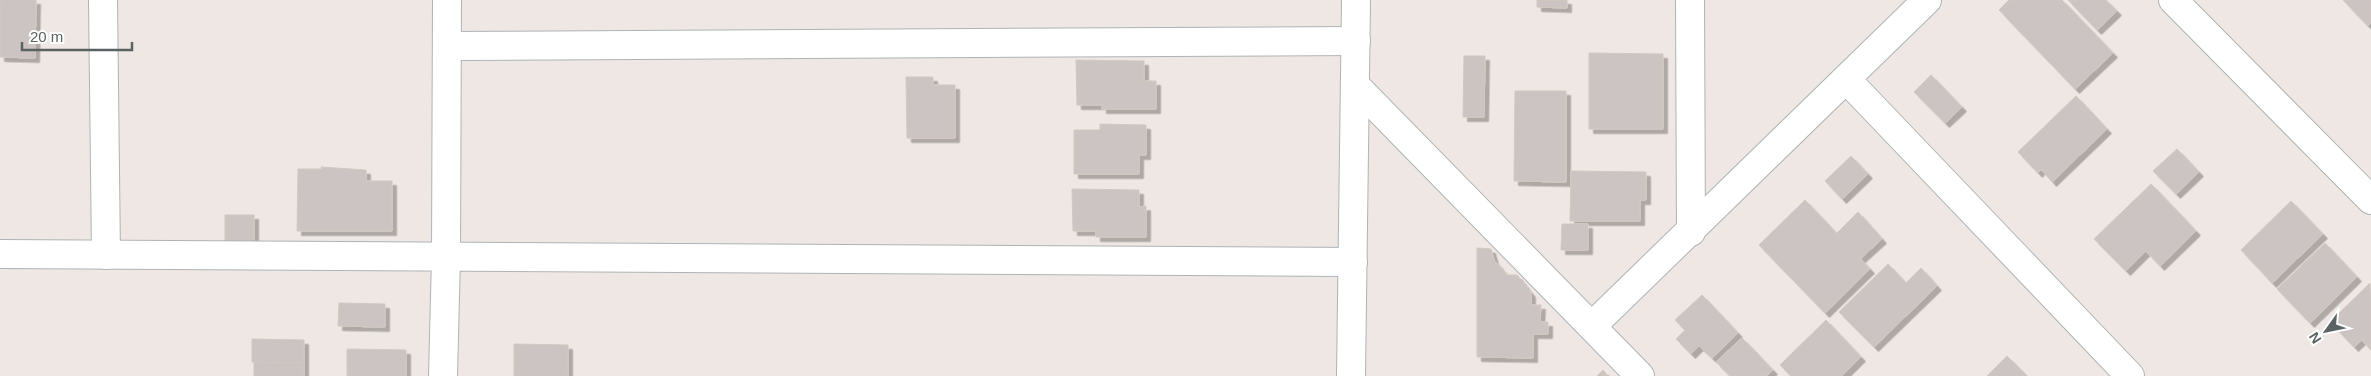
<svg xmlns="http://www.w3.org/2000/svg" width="2371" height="376" font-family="Helvetica,sans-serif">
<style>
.building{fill:#cbc4c2;stroke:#d3c7c1;filter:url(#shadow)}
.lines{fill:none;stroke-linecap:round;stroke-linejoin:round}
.minor-casing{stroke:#aeb4b6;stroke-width:30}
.tertiary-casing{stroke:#aeb4b6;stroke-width:30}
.minor{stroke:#fff;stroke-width:28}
.tertiary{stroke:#fff;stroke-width:28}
</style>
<defs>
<filter id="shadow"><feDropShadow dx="4.5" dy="4.5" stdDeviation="0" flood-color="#0004"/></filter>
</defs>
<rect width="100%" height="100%" fill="#eee7e3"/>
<g class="building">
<polygon points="0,0 36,0 35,58 0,57"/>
<polygon points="1537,0 1567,0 1567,8 1537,7"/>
<polygon points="2009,0 2062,0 2113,53 2075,89 1999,10"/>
<polygon points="2068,0 2106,0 2117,11 2097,30"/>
<polygon points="2343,0 2371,0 2371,22 2368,26"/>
<polygon points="1589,53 1663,54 1663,129 1589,129"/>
<polygon points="1464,56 1485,56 1484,117 1463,117"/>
<polygon points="1076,60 1144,61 1144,81 1156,81 1156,109 1102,109 1102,105 1077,105"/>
<polygon points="1931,75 1962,107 1945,123 1914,92"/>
<polygon points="906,77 933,77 933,85 955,85 955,138 907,138"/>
<polygon points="1515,91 1566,91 1566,182 1514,181"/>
<polygon points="2076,96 2107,129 2052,182 2041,169 2038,173 2018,152"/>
<polygon points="1100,124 1146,125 1146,155 1139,155 1139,174 1074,174 1074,130 1100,130"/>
<polygon points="2177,149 2199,172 2176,194 2153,171"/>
<polygon points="1851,156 1868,174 1842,199 1825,181"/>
<polygon points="321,167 366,170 366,181 392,181 392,231 297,231 298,169 322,169"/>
<polygon points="1571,171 1646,172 1646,200 1640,200 1640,221 1570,221"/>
<polygon points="2151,184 2196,231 2160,266 2146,251 2126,271 2094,239"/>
<polygon points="1072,189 1139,190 1139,207 1146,206 1146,237 1096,237 1096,231 1073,231"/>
<polygon points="1805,200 1870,269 1825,313 1759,245"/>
<polygon points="2291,201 2323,234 2272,283 2241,250"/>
<polygon points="1858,212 1882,239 1860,259 1836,234"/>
<rect x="225" y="215" width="29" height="28"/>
<polygon points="1562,224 1588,224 1588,250 1561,250"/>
<polygon points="2325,243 2357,277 2310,323 2277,289"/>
<polygon points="1477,248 1491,249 1494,260 1507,275 1517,275 1531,293 1531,305 1541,305 1540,322 1548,322 1548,334 1533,334 1533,358 1477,357"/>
<polygon points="1888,264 1906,283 1921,268 1937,286 1874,347 1839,312"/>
<polygon points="2370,283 2371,331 2354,347 2330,322"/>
<polygon points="1702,295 1738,333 1712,358 1699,346 1691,354 1676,339 1685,330 1675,320"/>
<polygon points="339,303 385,304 385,327 338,326"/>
<polygon points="1826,320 1861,357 1842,376 1791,376 1780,365"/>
<polygon points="2371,331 2371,350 2362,340"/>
<polygon points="1742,338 1773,370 1767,376 1730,376 1716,362"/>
<polygon points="252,339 304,340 304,363 252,362"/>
<polygon points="514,344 568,345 568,376 514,376"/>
<polygon points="347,349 406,350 406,376 347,376"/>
<polygon points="2007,356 2027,376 1987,376"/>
<polygon points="254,362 304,363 304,376 254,376"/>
<polygon points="1603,370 1608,376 1597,376"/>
</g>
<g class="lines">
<g class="minor-casing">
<g id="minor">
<polyline points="103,0 106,255"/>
<polyline points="1690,0 1691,232"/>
<polyline points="2173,0 2371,200"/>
<polyline points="447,46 1356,41"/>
<polyline points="1846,79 2130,376"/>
<polyline points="1356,86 1640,376"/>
<polyline points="0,254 1353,262"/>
<polyline points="1592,326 1927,0"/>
<polyline points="443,376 446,257 447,0"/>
</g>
</g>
<g class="tertiary-casing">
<polyline id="tertiary" points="1351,376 1356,0"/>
</g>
<use href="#minor" class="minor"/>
<use href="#tertiary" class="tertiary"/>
</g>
<g transform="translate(2326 331) rotate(237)" stroke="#ffffff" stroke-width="4" paint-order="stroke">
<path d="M0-4L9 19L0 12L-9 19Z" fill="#5b6264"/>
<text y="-8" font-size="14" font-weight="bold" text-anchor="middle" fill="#5b6264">N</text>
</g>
<path d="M22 42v8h110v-8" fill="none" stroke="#5b6264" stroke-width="2.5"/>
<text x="30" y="42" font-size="15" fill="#5b6264" stroke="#ffffff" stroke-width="4" paint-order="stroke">20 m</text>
</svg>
